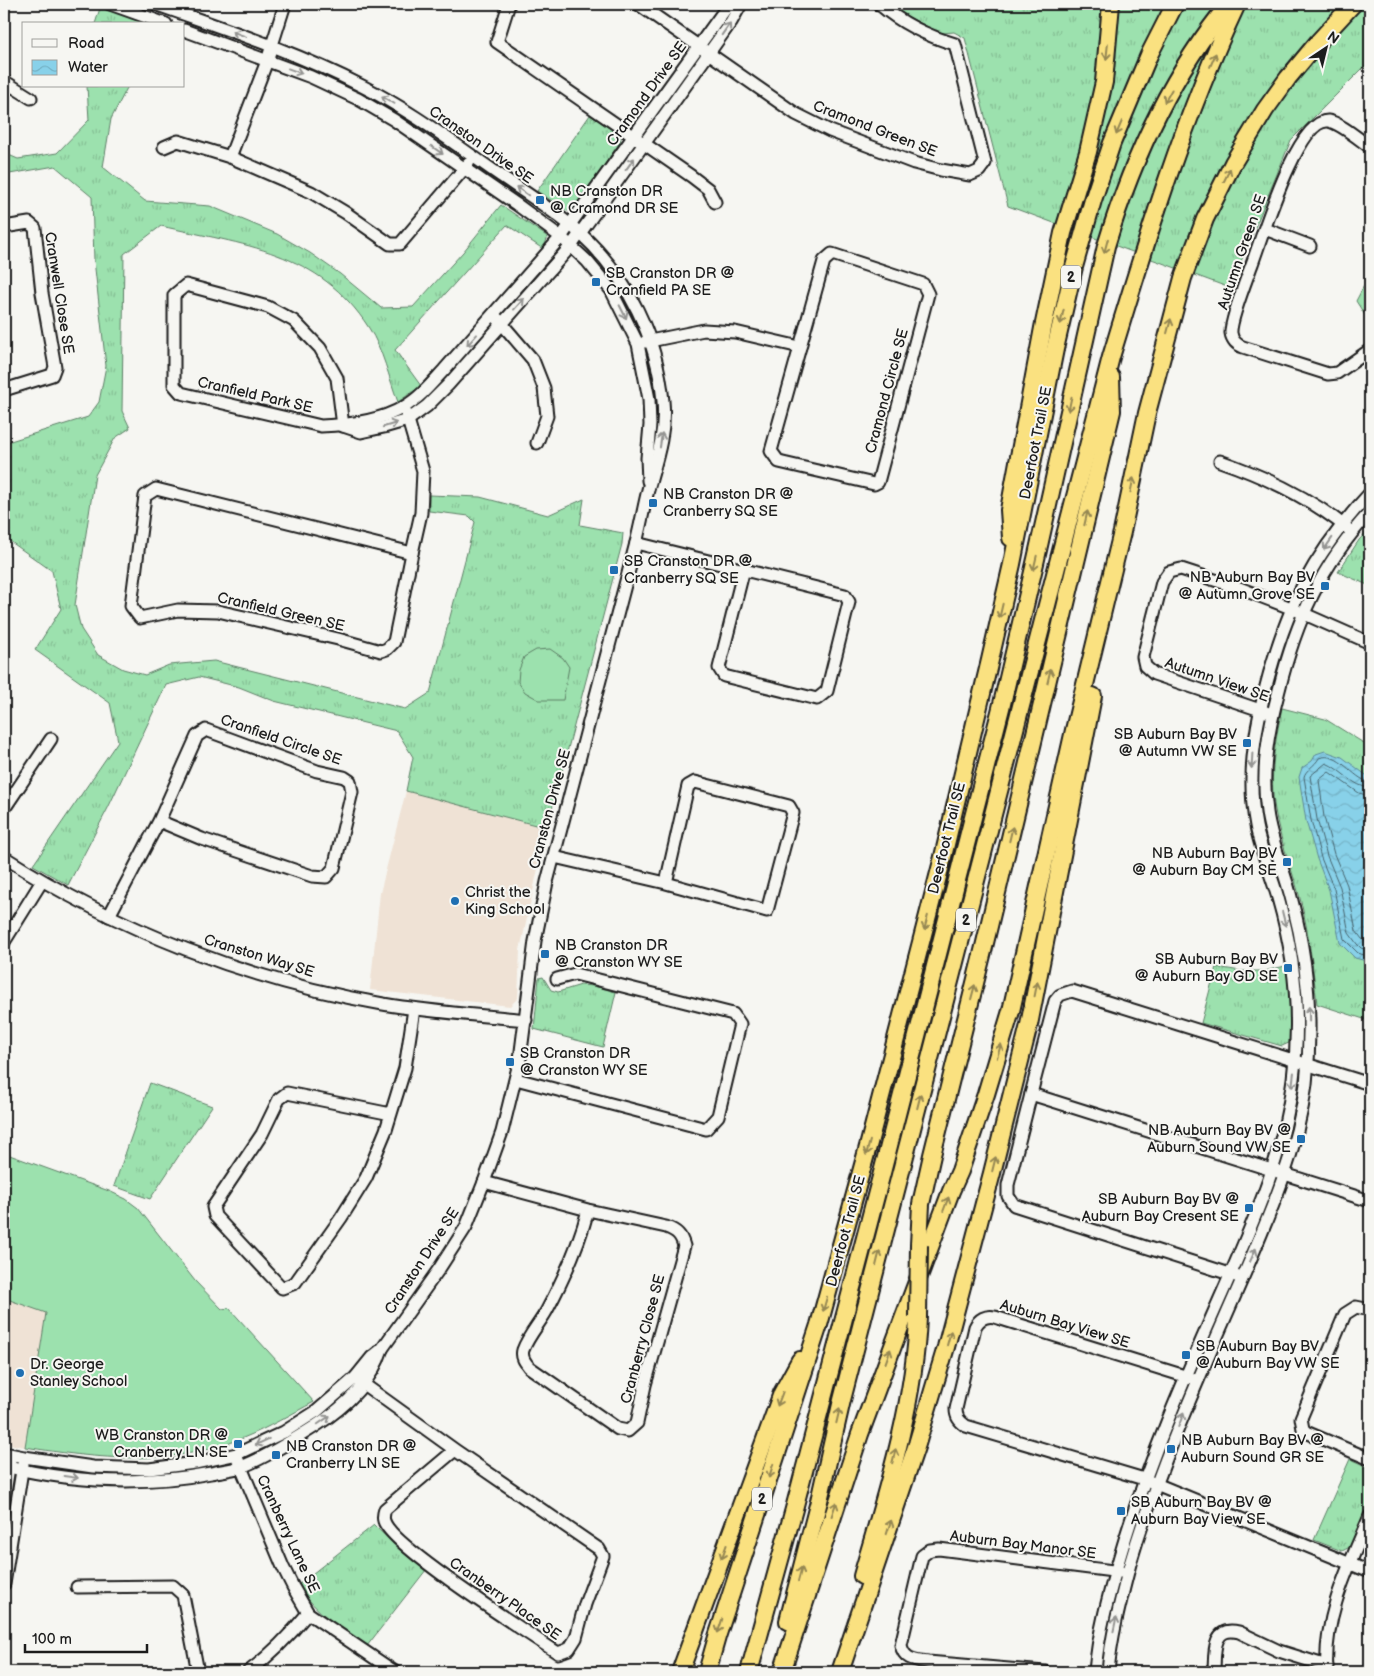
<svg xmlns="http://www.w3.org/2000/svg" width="1374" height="1676" font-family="'Balsamiq Sans',sans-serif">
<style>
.built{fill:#efe2d5}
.grass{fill:url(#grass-tufts);stroke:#5c7e65}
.pitch{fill:#9ce1ae;stroke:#5c7e65}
.water{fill:url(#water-waves);stroke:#5d8997}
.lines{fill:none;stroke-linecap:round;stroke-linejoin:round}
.shore{stroke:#47646e;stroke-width:1}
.minor-casing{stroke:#1c1c1c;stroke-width:15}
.highway-casing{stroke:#1c1c1c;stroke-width:20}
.minor{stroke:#f6f6f2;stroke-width:11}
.highway{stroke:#fae180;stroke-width:16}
.highway-bridge-casing{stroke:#1c1c1c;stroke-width:20;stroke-linecap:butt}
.highway-bridge{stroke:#fae180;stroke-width:16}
.oneway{stroke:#949492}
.oneway2{stroke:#968853}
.poi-dot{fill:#1f6fb2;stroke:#f6f6f2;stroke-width:2}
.labels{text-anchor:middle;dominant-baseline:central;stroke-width:4;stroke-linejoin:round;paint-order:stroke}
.shield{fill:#f6f6f2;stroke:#5d5d5c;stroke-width:1}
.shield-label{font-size:14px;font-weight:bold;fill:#1c1c1c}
.street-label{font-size:15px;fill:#1c1c1c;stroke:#f6f6f2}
.poi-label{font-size:15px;fill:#1c1c1c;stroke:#f6f6f2;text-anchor:start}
</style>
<defs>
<pattern id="grass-tufts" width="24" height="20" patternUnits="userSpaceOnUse" patternTransform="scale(1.25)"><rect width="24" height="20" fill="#9ce1ae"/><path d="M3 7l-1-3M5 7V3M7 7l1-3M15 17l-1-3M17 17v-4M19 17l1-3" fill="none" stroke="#86c095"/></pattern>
<pattern id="water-waves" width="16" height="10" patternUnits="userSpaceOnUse" patternTransform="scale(1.25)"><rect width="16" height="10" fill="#88d1e9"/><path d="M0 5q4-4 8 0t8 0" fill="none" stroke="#75b3c7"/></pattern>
</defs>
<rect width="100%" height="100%" fill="#f6f6f2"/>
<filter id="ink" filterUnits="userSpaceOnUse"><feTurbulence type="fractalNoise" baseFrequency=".02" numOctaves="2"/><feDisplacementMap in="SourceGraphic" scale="10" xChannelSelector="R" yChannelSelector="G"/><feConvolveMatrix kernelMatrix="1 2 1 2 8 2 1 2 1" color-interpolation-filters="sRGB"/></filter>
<g filter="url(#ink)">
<g class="built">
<polygon points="406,791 547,828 520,950 518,998 510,1006 370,990 380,893"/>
<polygon points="4,1298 46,1313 25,1447 4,1443"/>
</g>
<g class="grass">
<polygon points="888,4 1370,4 1370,70 1364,67 1291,140 1230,288 1008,206 965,38 954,32 943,33 934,30 897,11"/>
<polygon points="101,5 152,24 95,24"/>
<path d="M87 86H128L111 119 103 167 145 201 210 206 277 234 310 253 340 274 381 308 413 307 463 252 501 205 548 237 543 249 507 225 395 350 421 386 398 402C389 378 383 350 369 328 319 250 243 245 161 226L124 254 122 411 130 428 115 438 95 475 75 605 81 629 98 655 123 669 145 675 169 665 214 661 405 709 430 693 475 522 469 516 429 511V495L480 497 548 515 584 499 580 525 623 533 622 544 547 828 406 791 413 757 397 731 274 701 239 687 199 677 166 685 108 808 68 885 33 865 118 741 110 703 35 650 61 609 52 571 4 537V443L88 417 99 402 106 366 94 260 92 197 55 166 4 175V153L18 159 57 153 89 120Z"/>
<polygon points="590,115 618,134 621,138 620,142 578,204 573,210 567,211 537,191"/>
<polygon points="1370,274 1370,323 1356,301"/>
<polygon points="1370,528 1370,586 1338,572 1359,540"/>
<path d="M1282 708 1325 719 1370 747V1021L1317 1004C1313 968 1309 933 1300 898 1292 869 1280 841 1275 810 1269 776 1275 742 1282 708Z"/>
<polygon points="1289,965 1292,990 1291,1042 1282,1046 1201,1023 1216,967 1241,971 1265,971"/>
<polygon points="543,977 551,990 558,992 581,985 594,986 616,992 603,1047 534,1029 539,978"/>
<polygon points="150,1083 212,1106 150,1199 114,1186"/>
<polygon points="1350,1459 1370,1468 1370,1500 1350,1547 1342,1551 1314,1540"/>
<path d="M374 1525 401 1551 426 1570 367 1646C341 1628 315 1613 298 1585Z"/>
</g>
<g class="pitch">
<polygon points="550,649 563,658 569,667 563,700 539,700 525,692 518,682 519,670 524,657 536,650"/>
<path d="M4 1153 109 1191 126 1199 138 1208 195 1281 222 1309 229 1308 314 1402C291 1414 268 1428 243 1438 172 1467 98 1459 25 1447L46 1313 4 1298Z"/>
</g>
<polygon class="water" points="1325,751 1342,757 1370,778 1370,962 1355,958 1340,943 1329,890 1317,859 1306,821 1299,777 1302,768 1312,761 1316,754"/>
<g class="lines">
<g class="shore">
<path d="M1370 782C1353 780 1339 750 1319 758 1315 766 1305 770 1304 777L1311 820 1321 858 1334 889 1344 939 1358 953 1370 957"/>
<path d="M1370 788C1353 787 1341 769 1326 763L1310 776 1317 819 1327 856 1340 887 1349 933 1357 944 1361 948 1370 951"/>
<polyline points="1370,796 1359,793 1329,772 1319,780 1324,817 1334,854 1347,885 1356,931 1362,939 1370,943"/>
</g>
<g class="minor-casing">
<g id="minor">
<polyline points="110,4 166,24"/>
<polyline points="509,4 497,42 691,176 708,189 715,202"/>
<path d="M638 4 796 114 830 131 914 163 941 170 970 175 979 171 985 163 955 44C927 36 901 23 879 4"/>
<polyline points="184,30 311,77 358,99 394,120 516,204 561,237 587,261 611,290 638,344 649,399 650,425 647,458 648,481"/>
<polyline points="4,81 31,98"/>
<polyline points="164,147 178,141 230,157 311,192 346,213 390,244 400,244 468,164"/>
<path d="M1370 147C1360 140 1339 122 1328 121 1297 119 1262 238 1252 264 1247 278 1230 321 1231 333 1232 340 1237 345 1243 347L1328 374 1337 373 1370 350"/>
<polyline points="230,157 267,61 285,4"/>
<polyline points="4,227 29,223 35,228 42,293 55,367 52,375 4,390"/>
<polyline points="1265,229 1310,246"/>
<polygon points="832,254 923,284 928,294 878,482 874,484 779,462 771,451 824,261"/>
<polyline points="497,318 533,360 544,388 547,416 537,443"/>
<polyline points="645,342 704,330 735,332 800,347"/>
<polyline points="406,413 423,471 421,513 412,553"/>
<path d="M343 426 337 378 320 348 294 321 268 307 186 285 174 295V385L181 393 321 426C349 425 380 421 404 407 420 398 432 383 444 370L561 237 729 4"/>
<polyline points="343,426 361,432 384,427 408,420 427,406 448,385 571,246 731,22 741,4"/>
<path d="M1220 461C1266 477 1309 497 1347 528"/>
<polygon points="156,489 412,553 394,642 387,649 381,651 338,639 218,611 178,610 140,618 131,606 145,496"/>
<polyline points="636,543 845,595 849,602 827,691 817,699 724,676 719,668 744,569"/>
<polyline points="1266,712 1154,674 1145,666 1143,657 1162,582 1169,572 1181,569 1239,588 1291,608 1370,643"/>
<polyline points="4,809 51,739"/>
<path d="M4 857C118 930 249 981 383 1004 430 1012 478 1015 526 1020"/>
<polyline points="554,857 666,883 767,911 793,813 789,806 695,782 688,786 666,883"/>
<polyline points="109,916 159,821 197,736 206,730 317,771 344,777 350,781 352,792 334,868 326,877 312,876 202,839 159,821"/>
<polyline points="4,942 42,881"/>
<polyline points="516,1079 706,1129 718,1116 740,1024 733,1014 575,974 557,979"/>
<polyline points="1031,1094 1055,1001 1060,995 1072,991 1370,1084"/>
<polyline points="391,1114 287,1093 279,1099 262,1134 213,1207 215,1216 282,1288 295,1283 341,1218 366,1178 386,1130 405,1068 414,1009"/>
<path d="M484 1182 588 1210 666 1227C677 1231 681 1235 684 1246L645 1385 637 1423 628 1431 618 1429 529 1367C525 1362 521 1357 523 1350 528 1336 540 1323 547 1310 564 1278 579 1245 588 1210"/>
<polyline points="1236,1276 1014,1205 1008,1196 1008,1185 1031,1094 1370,1201"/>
<polyline points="1370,1310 1356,1307 1345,1314 1301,1418 1303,1429 1306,1432 1370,1459"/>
<path d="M355 1378 455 1450 599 1549 603 1556 585 1604 576 1638 569 1649 558 1653C528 1633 392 1547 384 1521 383 1518 384 1512 385 1509L455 1450"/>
<path d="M1191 1378 995 1317C986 1315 979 1319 975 1327L956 1409C956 1417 959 1421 966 1426L1144 1479 1370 1572"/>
<path d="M4 1453 24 1457 93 1467 149 1469 195 1463 237 1454 284 1432 317 1411 355 1378 372 1357 382 1349 439 1269 466 1227 484 1182 502 1132 520 1059 535 941 547 882 636 543C641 524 644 505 649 486 657 458 666 431 663 401 657 338 628 277 581 234 554 210 521 190 491 169 449 140 408 109 362 86 296 52 225 29 155 4"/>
<polyline points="238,1460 283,1567 293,1587 308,1613 395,1672"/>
<path d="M4 1466C71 1482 143 1486 211 1473 220 1471 231 1470 241 1467 265 1458 292 1441 314 1427 344 1408 371 1384 382 1349"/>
<polyline points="4,1499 10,1461"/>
<polyline points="4,1584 23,1464"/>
<polyline points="77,1587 173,1586 183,1595 198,1672"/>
<path d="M248 1672C271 1655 290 1635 308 1613"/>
<path d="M1045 1672 928 1662C915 1660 904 1660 901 1645L922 1556 930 1550 939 1549 1121 1572"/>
<path d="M1095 1672C1098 1633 1109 1594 1120 1556 1147 1463 1186 1375 1225 1287 1255 1218 1284 1154 1293 1079 1301 1018 1295 957 1278 898 1271 874 1261 851 1256 826 1247 779 1254 736 1265 690 1286 608 1312 555 1370 493"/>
<path d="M1108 1672C1111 1636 1121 1599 1130 1564 1159 1465 1202 1371 1243 1277 1270 1214 1297 1153 1306 1084 1313 1022 1308 961 1292 901 1285 871 1271 843 1267 812 1261 770 1268 731 1279 690 1296 621 1321 565 1370 512"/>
<path d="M1214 1672C1215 1655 1211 1625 1239 1632L1279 1651 1327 1666"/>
<path d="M1327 1672C1323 1616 1349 1566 1370 1516"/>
</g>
</g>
<g class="highway-casing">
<g id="highway">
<polyline points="1011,538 1009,510 1043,328 1063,233 1088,152 1104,82 1111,4"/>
<polyline points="919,1245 921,1204 932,1155 984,947 1112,411 1111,377"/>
<path d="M862 1576C886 1494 915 1402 918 1317"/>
<path d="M788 1621 819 1501 842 1400 1111 357C1147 238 1184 117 1237 4"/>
<polyline points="680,1672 782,1393 800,1360"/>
<polyline points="707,1672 717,1637 819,1325 869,1143 942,861 990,660 1012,564 1055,349 1074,267 1093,200 1112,143 1149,55 1175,4"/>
<path d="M749 1672 794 1509 883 1169 1001 708 1036 559 1106 246C1132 160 1171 74 1229 4"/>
<polyline points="782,1672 860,1434 951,1191 960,1171 986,1094 1011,1011 1074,730 1122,532 1147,413 1183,278 1205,219 1233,163 1265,110 1288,78 1318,42 1353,4"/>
<polyline points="840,1672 917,1444 946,1347 992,1173 1029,1025 1093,696"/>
</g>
</g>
<use href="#minor" class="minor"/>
<use href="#highway" class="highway"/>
<g class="highway-bridge-casing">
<polyline id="highway-bridge" points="918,1317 919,1245"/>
</g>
<use href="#highway-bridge" class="highway-bridge"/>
</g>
<defs><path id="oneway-shaft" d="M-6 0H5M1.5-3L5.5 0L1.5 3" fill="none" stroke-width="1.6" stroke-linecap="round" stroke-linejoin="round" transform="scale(1.25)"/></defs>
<g class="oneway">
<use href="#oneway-shaft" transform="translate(726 29) rotate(-55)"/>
<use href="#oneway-shaft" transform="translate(239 34) rotate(-160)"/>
<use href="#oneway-shaft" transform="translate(295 71) rotate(20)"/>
<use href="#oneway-shaft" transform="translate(388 100) rotate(-150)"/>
<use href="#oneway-shaft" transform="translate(437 150) rotate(35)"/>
<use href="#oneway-shaft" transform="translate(630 164) rotate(-54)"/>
<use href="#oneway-shaft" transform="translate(522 191) rotate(-145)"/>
<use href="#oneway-shaft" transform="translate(519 304) rotate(-48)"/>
<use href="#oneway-shaft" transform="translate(623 312) rotate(63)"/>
<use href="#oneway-shaft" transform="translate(472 340) rotate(132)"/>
<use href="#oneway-shaft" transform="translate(390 425) rotate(-17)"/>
<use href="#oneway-shaft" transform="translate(661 440) rotate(-82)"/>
<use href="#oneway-shaft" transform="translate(1328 544) rotate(125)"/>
<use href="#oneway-shaft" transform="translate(1252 761) rotate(93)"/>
<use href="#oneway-shaft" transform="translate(1284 919) rotate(76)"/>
<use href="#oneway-shaft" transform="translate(1309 1014) rotate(-91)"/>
<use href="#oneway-shaft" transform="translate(1293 1080) rotate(97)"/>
<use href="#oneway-shaft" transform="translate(1253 1255) rotate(-66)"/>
<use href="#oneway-shaft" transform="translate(324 1420) rotate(-35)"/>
<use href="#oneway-shaft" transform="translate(1181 1420) rotate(-69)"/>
<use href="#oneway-shaft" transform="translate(262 1442) rotate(155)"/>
<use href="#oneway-shaft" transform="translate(71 1477) rotate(8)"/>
<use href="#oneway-shaft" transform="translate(1115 1624) rotate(-78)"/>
</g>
<g class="oneway2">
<use href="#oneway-shaft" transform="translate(1107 52) rotate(96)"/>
<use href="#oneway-shaft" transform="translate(1213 60) rotate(-67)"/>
<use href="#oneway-shaft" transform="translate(1168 96) rotate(119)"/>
<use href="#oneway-shaft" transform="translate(1119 128) rotate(113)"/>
<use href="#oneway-shaft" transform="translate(1227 175) rotate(-64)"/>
<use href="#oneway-shaft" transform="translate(1106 246) rotate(105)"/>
<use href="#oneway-shaft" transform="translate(1062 317) rotate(103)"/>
<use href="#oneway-shaft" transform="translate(1169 326) rotate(-75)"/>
<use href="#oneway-shaft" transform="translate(1070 404) rotate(102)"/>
<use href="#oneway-shaft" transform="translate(1132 485) rotate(-78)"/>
<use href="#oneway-shaft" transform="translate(1086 518) rotate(-77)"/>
<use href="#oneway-shaft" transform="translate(1035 563) rotate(103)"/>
<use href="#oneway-shaft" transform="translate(1001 611) rotate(103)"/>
<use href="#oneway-shaft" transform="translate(1049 676) rotate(-77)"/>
<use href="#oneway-shaft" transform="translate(1011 834) rotate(-77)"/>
<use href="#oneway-shaft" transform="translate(926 923) rotate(104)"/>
<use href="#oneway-shaft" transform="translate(1036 989) rotate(-79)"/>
<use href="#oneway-shaft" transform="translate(973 992) rotate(-75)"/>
<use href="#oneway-shaft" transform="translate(999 1051) rotate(-73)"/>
<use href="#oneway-shaft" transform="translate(919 1101) rotate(-76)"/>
<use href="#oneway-shaft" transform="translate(868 1148) rotate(105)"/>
<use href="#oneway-shaft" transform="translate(994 1164) rotate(-76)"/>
<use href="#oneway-shaft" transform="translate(946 1204) rotate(-69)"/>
<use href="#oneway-shaft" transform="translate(878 1258) rotate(-76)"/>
<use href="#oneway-shaft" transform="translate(825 1304) rotate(106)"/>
<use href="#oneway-shaft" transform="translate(949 1338) rotate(-75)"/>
<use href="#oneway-shaft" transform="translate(888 1356) rotate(-70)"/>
<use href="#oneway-shaft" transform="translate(780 1399) rotate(111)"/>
<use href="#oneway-shaft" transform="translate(838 1416) rotate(-77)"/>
<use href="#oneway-shaft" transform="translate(894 1456) rotate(-76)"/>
<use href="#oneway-shaft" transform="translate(771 1471) rotate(108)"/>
<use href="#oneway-shaft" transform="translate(834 1509) rotate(-71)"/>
<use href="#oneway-shaft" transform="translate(889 1527) rotate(-72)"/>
<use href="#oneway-shaft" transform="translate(724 1552) rotate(110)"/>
<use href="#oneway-shaft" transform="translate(800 1574) rotate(-75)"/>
<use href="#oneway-shaft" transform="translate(720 1626) rotate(108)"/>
</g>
</g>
<g class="poi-dot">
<rect x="535" y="195" width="10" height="10" rx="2.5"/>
<rect x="591" y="277" width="10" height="10" rx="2.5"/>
<rect x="648" y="498" width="10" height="10" rx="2.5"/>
<rect x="609" y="565" width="10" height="10" rx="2.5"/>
<rect x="1320" y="581" width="10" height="10" rx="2.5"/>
<rect x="1242" y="738" width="10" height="10" rx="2.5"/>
<rect x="1282" y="857" width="10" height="10" rx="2.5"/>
<circle cx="455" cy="901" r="5"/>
<rect x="540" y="949" width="10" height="10" rx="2.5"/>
<rect x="1283" y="963" width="10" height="10" rx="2.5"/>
<rect x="505" y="1057" width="10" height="10" rx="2.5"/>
<rect x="1296" y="1134" width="10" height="10" rx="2.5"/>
<rect x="1244" y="1203" width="10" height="10" rx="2.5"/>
<rect x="1181" y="1350" width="10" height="10" rx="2.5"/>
<circle cx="20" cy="1373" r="5"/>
<rect x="233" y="1439" width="10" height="10" rx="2.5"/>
<rect x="1166" y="1444" width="10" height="10" rx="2.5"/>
<rect x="271" y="1450" width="10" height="10" rx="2.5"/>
<rect x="1116" y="1506" width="10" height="10" rx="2.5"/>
</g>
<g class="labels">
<g class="shield">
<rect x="1061" y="265.5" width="20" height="23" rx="4"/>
<rect x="956" y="908.5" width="20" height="23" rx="4"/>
<rect x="752" y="1487.5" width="20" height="23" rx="4"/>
</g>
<g class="shield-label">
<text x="1071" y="277">2</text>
<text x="966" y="920">2</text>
<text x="762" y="1499">2</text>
</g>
<g class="street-label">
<text transform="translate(647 94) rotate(-54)">Cramond Drive SE</text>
<text transform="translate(875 129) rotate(21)">Cramond Green SE</text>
<text transform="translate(481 145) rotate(35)">Cranston Drive SE</text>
<text transform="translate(1242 252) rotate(-71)">Autumn Green SE</text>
<text transform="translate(59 293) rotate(81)">Cranwell Close SE</text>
<text transform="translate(887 391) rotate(-75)">Cramond Circle SE</text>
<text transform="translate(255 395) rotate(13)">Cranfield Park SE</text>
<text transform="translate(1036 443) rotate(-79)">Deerfoot Trail SE</text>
<text transform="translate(281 612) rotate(13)">Cranfield Green SE</text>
<text transform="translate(1217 680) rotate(19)">Autumn View SE</text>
<text transform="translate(281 740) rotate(19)">Cranfield Circle SE</text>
<text transform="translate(550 809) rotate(-75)">Cranston Drive SE</text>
<text transform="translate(947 838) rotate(-76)">Deerfoot Trail SE</text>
<text transform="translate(259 956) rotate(17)">Cranston Way SE</text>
<text transform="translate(846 1231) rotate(-75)">Deerfoot Trail SE</text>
<text transform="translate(422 1261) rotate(-57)">Cranston Drive SE</text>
<text transform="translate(1065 1324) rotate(17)">Auburn Bay View SE</text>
<text transform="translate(643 1339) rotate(-75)">Cranberry Close SE</text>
<text transform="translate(288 1534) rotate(65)">Cranberry Lane SE</text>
<text transform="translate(1023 1545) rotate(7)">Auburn Bay Manor SE</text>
<text transform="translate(505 1599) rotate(35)">Cranberry Place SE</text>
</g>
<g class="poi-label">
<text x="550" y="191">NB Cranston DR<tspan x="550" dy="17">@ Cramond DR SE</tspan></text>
<text x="606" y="273">SB Cranston DR @<tspan x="606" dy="17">Cranfield PA SE</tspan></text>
<text x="663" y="494">NB Cranston DR @<tspan x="663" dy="17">Cranberry SQ SE</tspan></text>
<text x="624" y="561">SB Cranston DR @<tspan x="624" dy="17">Cranberry SQ SE</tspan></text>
<text x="1315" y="577" text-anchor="end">NB Auburn Bay BV<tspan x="1315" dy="17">@ Autumn Grove SE</tspan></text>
<text x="1237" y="734" text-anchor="end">SB Auburn Bay BV<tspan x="1237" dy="17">@ Autumn VW SE</tspan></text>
<text x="1277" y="853" text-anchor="end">NB Auburn Bay BV<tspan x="1277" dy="17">@ Auburn Bay CM SE</tspan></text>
<text x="465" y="892">Christ the<tspan x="465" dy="17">King School</tspan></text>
<text x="555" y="945">NB Cranston DR<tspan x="555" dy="17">@ Cranston WY SE</tspan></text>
<text x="1278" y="959" text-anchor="end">SB Auburn Bay BV<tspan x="1278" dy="17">@ Auburn Bay GD SE</tspan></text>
<text x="520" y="1053">SB Cranston DR<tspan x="520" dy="17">@ Cranston WY SE</tspan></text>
<text x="1291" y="1130" text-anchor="end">NB Auburn Bay BV @<tspan x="1291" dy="17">Auburn Sound VW SE</tspan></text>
<text x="1239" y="1199" text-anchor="end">SB Auburn Bay BV @<tspan x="1239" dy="17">Auburn Bay Cresent SE</tspan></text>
<text x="1196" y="1346">SB Auburn Bay BV<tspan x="1196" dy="17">@ Auburn Bay VW SE</tspan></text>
<text x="30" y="1364">Dr. George<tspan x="30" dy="17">Stanley School</tspan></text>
<text x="228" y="1435" text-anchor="end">WB Cranston DR @<tspan x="228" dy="17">Cranberry LN SE</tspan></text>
<text x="1181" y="1440">NB Auburn Bay BV @<tspan x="1181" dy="17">Auburn Sound GR SE</tspan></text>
<text x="286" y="1446">NB Cranston DR @<tspan x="286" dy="17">Cranberry LN SE</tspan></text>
<text x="1131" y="1502">SB Auburn Bay BV @<tspan x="1131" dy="17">Auburn Bay View SE</tspan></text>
</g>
</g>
<rect width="1374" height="1676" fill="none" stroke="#f6f6f2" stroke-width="20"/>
<rect x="10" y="10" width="1354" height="1656" fill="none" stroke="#1c1c1c" stroke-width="2" filter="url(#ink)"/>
<rect x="22" y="22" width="162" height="65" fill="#f6f6f2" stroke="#9f9f9c"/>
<rect x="32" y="39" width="25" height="8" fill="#f6f6f2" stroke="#9f9f9c"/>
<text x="68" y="48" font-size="15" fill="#1c1c1c">Road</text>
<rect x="32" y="60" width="25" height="15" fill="url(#water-waves)" stroke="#9f9f9c"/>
<text x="68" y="72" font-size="15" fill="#1c1c1c">Water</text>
<g transform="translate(1326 48) rotate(35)" stroke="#f6f6f2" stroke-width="4" paint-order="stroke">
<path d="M0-4L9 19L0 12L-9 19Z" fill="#1c1c1c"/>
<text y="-8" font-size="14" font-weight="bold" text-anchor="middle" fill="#1c1c1c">N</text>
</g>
<path d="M25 1644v8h122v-8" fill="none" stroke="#1c1c1c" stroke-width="2.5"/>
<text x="32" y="1644" font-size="15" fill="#1c1c1c" stroke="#f6f6f2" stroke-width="4" paint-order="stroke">100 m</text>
</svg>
